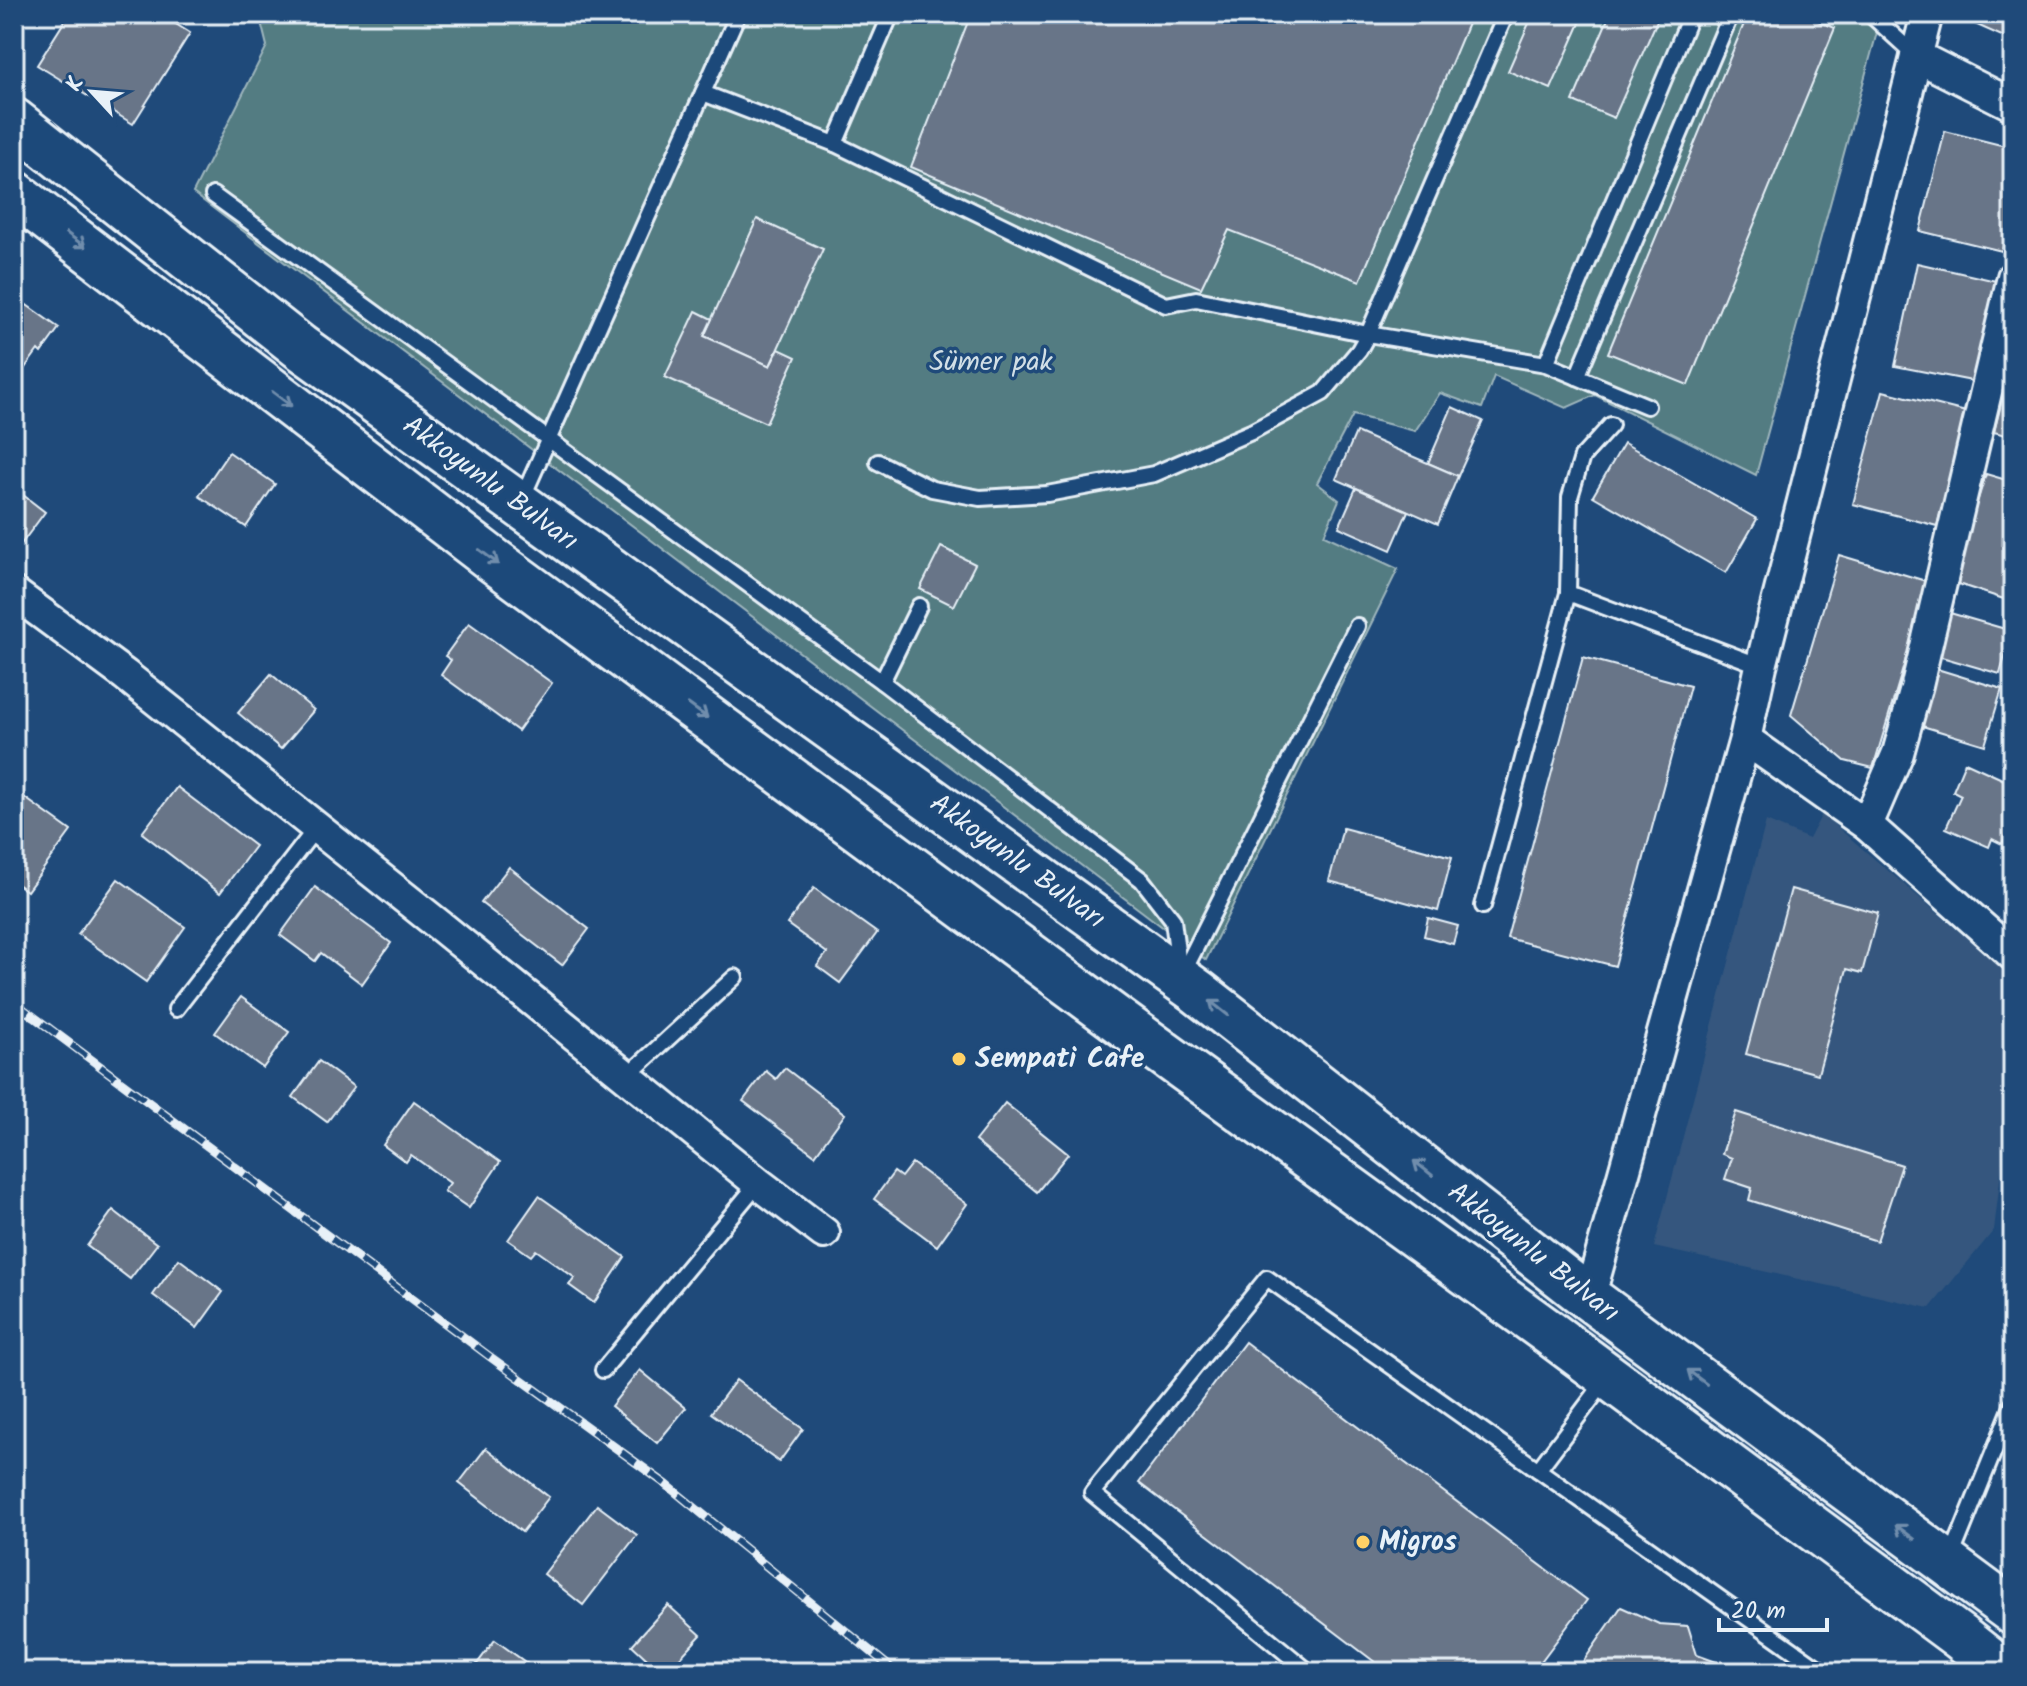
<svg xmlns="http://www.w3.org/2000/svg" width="2027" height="1686" font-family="Kalam,sans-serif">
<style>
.built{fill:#35577e}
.green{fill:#537b82;stroke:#9eb6bd;stroke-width:2}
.building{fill:#687588;stroke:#e8f1f8;stroke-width:2}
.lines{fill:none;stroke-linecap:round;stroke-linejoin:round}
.lane-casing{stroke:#e8f1f8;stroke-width:20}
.street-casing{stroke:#e8f1f8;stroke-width:36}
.primary-casing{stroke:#e8f1f8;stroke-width:50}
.lane{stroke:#1f4a7a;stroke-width:14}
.street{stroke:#1f4a7a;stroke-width:30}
.primary{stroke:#1f4a7a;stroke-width:44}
.rail-casing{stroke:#e8f1f8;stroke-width:9}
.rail{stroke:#1f4a7a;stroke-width:6;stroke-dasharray:18;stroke-linecap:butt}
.oneway{stroke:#6f8dac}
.poi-dot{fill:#ffd166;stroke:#1f4a7a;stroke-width:3}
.labels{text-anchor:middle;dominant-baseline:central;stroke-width:7;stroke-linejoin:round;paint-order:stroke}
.park-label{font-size:28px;fill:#d2dfe6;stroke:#1f4a7a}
.street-label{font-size:28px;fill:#e8f1f8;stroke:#1f4a7a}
.poi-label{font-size:28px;font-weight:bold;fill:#e8f1f8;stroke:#1f4a7a;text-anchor:start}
</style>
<rect width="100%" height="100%" fill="#1f4a7a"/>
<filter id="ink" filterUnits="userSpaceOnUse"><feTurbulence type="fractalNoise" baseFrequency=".0125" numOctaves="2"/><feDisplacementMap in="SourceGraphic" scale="16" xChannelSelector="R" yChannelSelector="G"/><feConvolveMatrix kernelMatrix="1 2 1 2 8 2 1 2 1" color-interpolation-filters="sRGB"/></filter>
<g filter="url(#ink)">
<polygon class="built" points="1822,814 2013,978 2013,1070 1994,1230 1930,1308 1654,1247 1766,821 1809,839"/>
<polygon class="green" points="259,14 1882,14 1756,475 1595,395 1566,408 1494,376 1482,408 1440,393 1415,431 1353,415 1317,483 1339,500 1324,535 1398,569 1206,960 193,193 267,46"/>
<g class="building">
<polygon points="69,14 160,14 190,33 133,124 37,65"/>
<polygon points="971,14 1472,14 1360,281 1229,230 1201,288 911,167"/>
<polygon points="1533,14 1584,14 1551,89 1508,71"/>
<polygon points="1610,14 1660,14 1614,118 1573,101"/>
<polygon points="1748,14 1801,14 1835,28 1688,385 1608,353"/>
<polygon points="1971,14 2013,14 2013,41 1968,21"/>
<polygon points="1945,131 2013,148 2013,208 2002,251 1920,231"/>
<polygon points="757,219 823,249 770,366 704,336"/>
<polygon points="1917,263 1996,281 1977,382 1895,366"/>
<polygon points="14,296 59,328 41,353 38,350 19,376 14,372"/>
<polygon points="696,311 712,319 704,336 770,366 779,349 796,357 766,423 665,377"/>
<polygon points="2007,381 2013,382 2013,437 1994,432"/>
<polygon points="1883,391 1966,412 1937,526 1853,504"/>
<polygon points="1452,407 1483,421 1458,476 1428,463"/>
<polygon points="1356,432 1458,476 1438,524 1336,479"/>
<polygon points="1624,443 1757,519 1726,573 1593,496"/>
<polygon points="229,452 275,484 246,527 199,496"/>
<polygon points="1986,474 2013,482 2013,602 1952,582"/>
<polygon points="14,488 45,512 16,551 14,549"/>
<polygon points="1356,488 1408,511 1391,550 1339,527"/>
<polygon points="941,547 975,564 954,606 920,589"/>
<polygon points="1839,555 1929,582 1873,768 1845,761 1791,715"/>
<polygon points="1950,613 2012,631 2000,674 1938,656"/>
<polygon points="469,623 552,683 518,731 441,675 451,660 445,656"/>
<polygon points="1583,657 1690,686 1615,966 1507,938"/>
<polygon points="1937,669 2002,689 1985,745 1919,725"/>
<polygon points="271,674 314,710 281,749 238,713"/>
<polygon points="1965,762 2013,784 2013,821 2002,844 1992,839 1989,847 1946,828 1961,795 1953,791"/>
<polygon points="177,787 255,846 220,893 142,833"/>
<polygon points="14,790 71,831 27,891 14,882"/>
<polygon points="1343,828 1452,857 1438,911 1329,881"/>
<polygon points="509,867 589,929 562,965 481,903"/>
<polygon points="118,879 185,927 146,982 78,934"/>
<polygon points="315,887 391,943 362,984 321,953 315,961 280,935"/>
<polygon points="814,888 877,933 840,983 817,966 827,953 787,924"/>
<polygon points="1791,889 1878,913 1862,973 1847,969 1818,1074 1746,1054"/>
<polygon points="1428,918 1458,926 1453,944 1424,936"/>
<polygon points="241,997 289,1032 263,1068 215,1033"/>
<polygon points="319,1061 354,1087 327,1122 293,1097"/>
<polygon points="785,1068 845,1114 815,1155 743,1101 766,1071 776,1079"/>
<polygon points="414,1101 500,1162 469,1208 444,1191 450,1183 411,1155 406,1162 383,1145"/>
<polygon points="1005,1103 1068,1154 1037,1192 975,1141"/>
<polygon points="1736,1112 1902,1165 1877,1241 1749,1200 1752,1188 1725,1179 1732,1158 1722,1154"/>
<polygon points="912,1163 967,1204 937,1246 874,1199 894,1172 901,1177"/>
<polygon points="539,1196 625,1257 594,1303 569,1285 575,1278 536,1250 531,1256 508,1240"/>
<polygon points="113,1210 157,1244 130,1279 87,1246"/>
<polygon points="179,1259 223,1292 197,1328 153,1295"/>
<polygon points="1245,1342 1587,1600 1533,1672 1388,1672 1139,1483"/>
<polygon points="640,1370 686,1408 657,1443 611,1406"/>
<polygon points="736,1380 803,1429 779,1462 711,1413"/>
<polygon points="486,1448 549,1497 522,1532 459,1483"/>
<polygon points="597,1505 637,1535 583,1605 544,1574"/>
<polygon points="668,1605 701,1635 667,1672 661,1672 632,1645"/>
<polygon points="1621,1607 1659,1624 1688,1626 1697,1655 1744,1672 1576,1672"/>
<polygon points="495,1640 539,1672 471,1672"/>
</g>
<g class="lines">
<g class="lane-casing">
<g id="lane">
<polyline points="1870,14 1916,56"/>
<polyline points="703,93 835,144 1166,305 1196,299 1368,334 1546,364 1647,406"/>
<polyline points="835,144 891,14"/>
<polyline points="213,195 882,682 1142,880 1173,920 1179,967"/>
<polyline points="1546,364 1691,14"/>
<polyline points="1577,377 1731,14"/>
<polyline points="878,462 932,489 980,498 1047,494 1154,474 1251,432 1323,393 1359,350 1368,334 1506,14"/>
<polyline points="521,501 738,14"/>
<polyline points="1568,593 1761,666"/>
<polyline points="882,682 919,606"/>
<polyline points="1483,906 1568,593 1570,497 1582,457 1611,425"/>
<polyline points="1182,975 1357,626"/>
<polyline points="176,1009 316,828"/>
<polyline points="626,1077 735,977"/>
<polyline points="603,1370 758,1183"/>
<polyline points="1538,1470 1605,1381"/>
<polyline points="1950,1560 2013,1404"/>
<polyline points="1309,1672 1092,1493 1267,1278 1824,1672"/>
</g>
</g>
<g class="street-casing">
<g id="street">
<polyline points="1916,56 2013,105"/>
<polyline points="14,593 125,675 444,929 758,1183 824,1233"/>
<polyline points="1745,739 1867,825 2013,955"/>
<polyline points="1867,825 1898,753 1917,685 2013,277"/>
<polyline points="1589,1298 1745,739 1761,666 1927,14"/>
</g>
</g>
<g class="primary-casing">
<g id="primary">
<polyline points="14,121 300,347 1198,992 1589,1298 2013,1612"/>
<polyline points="14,193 493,560 1119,1021 1551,1334 1960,1637 2004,1672"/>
</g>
</g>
<use href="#lane" class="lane"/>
<use href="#street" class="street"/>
<use href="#primary" class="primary"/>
<g class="rail-casing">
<polyline id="rail" points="14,1002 489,1356 667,1485 896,1672"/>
</g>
<use href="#rail" class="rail"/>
</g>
<defs><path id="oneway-shaft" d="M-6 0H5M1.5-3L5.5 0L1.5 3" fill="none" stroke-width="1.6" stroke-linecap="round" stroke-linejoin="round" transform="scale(2)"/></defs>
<g class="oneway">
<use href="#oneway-shaft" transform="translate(76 240) rotate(37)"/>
<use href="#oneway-shaft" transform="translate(282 399) rotate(37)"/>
<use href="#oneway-shaft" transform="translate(489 557) rotate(37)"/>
<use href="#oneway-shaft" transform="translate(698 711) rotate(36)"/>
<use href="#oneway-shaft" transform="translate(1219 1008) rotate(-142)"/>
<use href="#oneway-shaft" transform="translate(1423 1168) rotate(-142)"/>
<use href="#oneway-shaft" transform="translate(1697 1377) rotate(-143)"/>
<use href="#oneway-shaft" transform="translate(1905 1532) rotate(-143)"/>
</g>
</g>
<g class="poi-dot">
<circle cx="959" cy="1059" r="8"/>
<circle cx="1363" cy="1542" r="8"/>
</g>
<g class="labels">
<g class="park-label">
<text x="991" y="362">Sümer pak</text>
</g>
<g class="street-label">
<text transform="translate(490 484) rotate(36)">Akkoyunlu Bulvarı</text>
<text transform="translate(1017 862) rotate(36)">Akkoyunlu Bulvarı</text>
<text transform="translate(1533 1253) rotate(38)">Akkoyunlu Bulvarı</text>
</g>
<g class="poi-label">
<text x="975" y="1059">Sempati Cafe</text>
<text x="1379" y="1542">Migros</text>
</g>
</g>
<rect width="2027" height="1686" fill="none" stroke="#1f4a7a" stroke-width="48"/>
<rect x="24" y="24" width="1979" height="1638" fill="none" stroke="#e8f1f8" stroke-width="3" filter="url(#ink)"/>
<g transform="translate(92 92) rotate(296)" stroke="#1f4a7a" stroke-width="6" paint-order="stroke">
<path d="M0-6L14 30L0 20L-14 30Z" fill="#e8f1f8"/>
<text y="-12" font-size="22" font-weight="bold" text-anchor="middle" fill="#e8f1f8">K</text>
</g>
<path d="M1719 1618v12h108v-12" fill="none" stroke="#e8f1f8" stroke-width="4"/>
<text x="1731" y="1618" font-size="24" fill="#e8f1f8" stroke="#1f4a7a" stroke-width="6" paint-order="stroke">20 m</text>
</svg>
